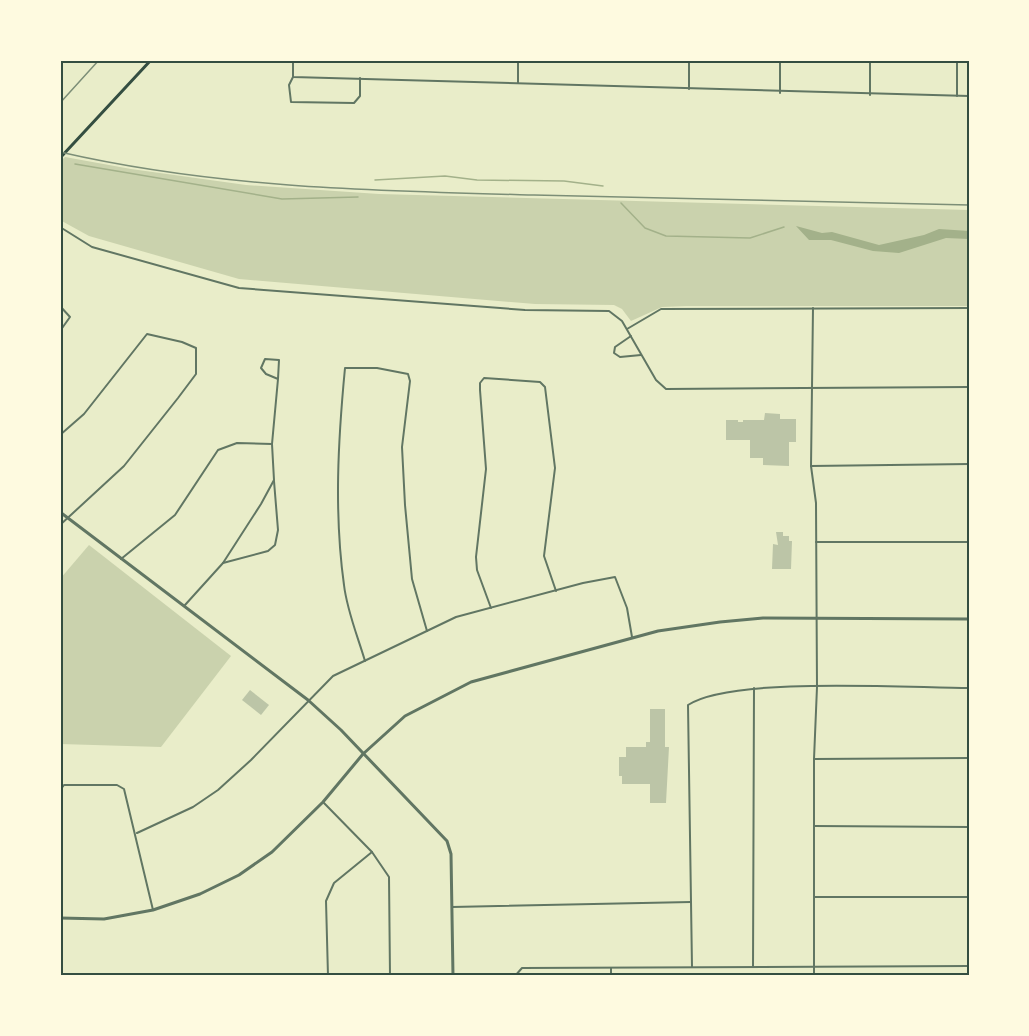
<svg xmlns="http://www.w3.org/2000/svg" width="1029" height="1036" font-family="'Golos Text',sans-serif">
<style>
.green{fill:#cad2ad}
.water{fill:#a3b18a}
.lines{fill:none;stroke-linecap:round;stroke-linejoin:round}
.stream{stroke:#a3b18a;stroke-width:1.5}
.building{fill:#bcc5a7}
.minor{stroke:#617663;stroke-width:2}
.tertiary{stroke:#617663;stroke-width:3}
.secondary{stroke:#344e41;stroke-width:3}
.rail{stroke:#7c8e77;stroke-width:1.5}
.neatline{fill:none;stroke:#344e41;stroke-width:2}
</style>
<rect width="100%" height="100%" fill="#e9edc9"/>
<g class="green">
<polygon points="65,157 131,169 246,185 379,194 969,210 969,306 686,306 662,307 631,321 622,309 614,305 535,304 239,279 89,236 60,220 60,162"/>
<polygon points="89,545 231,656 161,747 60,744 60,579"/>
</g>
<polygon class="water" points="796,226 822,233 832,232 879,245 924,235 939,229 969,231 969,239 946,238 899,253 873,251 831,240 809,240"/>
<g class="lines">
<g class="stream">
<polyline points="75,164 282,199 358,197"/>
<polyline points="375,180 445,176 477,180 564,181 603,186"/>
<polyline points="621,203 645,228 666,236 750,238 784,227"/>
</g>
</g>
<g class="building">
<polygon points="765,413 780,414 780,419 796,419 796,442 789,442 789,466 763,465 763,458 750,458 750,440 726,440 726,420 738,420 738,422 743,422 743,420 764,420"/>
<polygon points="776,532 783,532 783,536 789,536 789,541 792,541 791,569 772,569 773,544 778,545"/>
<polygon points="250,690 269,705 261,715 242,700"/>
<polygon points="650,709 665,709 665,747 669,747 666,803 650,803 650,784 622,784 622,776 619,776 619,757 626,757 626,747 646,747 646,742 650,742"/>
</g>
<g class="lines">
<g class="minor">
<polyline points="293,60 293,77 969,96"/>
<polyline points="518,60 518,83"/>
<polyline points="870,60 870,95"/>
<polyline points="957,60 957,96"/>
<polyline points="293,77 289,85 291,102 354,103 360,96 360,78"/>
<polyline points="689,89 689,60"/>
<polyline points="780,93 780,60"/>
<polyline points="60,227 92,247 239,288 525,310 609,311 622,321 656,380 666,389 969,387"/>
<polyline points="60,306 70,317 60,331"/>
<polyline points="813,308 811,466 816,503 817,687 814,759 814,976"/>
<polyline points="627,329 661,309 969,308"/>
<polyline points="631,336 615,347 614,353 620,357 641,355"/>
<polyline points="60,435 84,414 147,334 182,342 196,348 196,374 178,398 124,466 60,525"/>
<polyline points="272,444 278,379 266,374 261,368 265,359 279,360 278,379"/>
<polyline points="811,466 969,464"/>
<polyline points="816,542 969,542"/>
<polyline points="121,559 175,515 218,450 237,443 272,444 274,480 261,504 223,563 185,605"/>
<polyline points="223,563 268,551 275,545 278,530 274,481"/>
<polyline points="491,608 477,570 476,557 486,469 480,390 480,383 484,378 540,382 545,387 555,468 544,556 556,591"/>
<path d="M365 661C358 637 347 611 344 585 334 513 338 441 345 368H377L408 374 410 381 402 447 405 505 412 579 427 631"/>
<polyline points="814,759 969,758"/>
<polyline points="323,802 372,852 389,877 390,976"/>
<polyline points="814,826 969,827"/>
<polyline points="137,833 193,807 218,790 251,760 333,676 456,617 583,583 615,577 627,608 632,637"/>
<polyline points="60,835 61,789 64,785 117,785 124,789 153,910"/>
<polyline points="815,897 969,897"/>
<polyline points="452,907 691,902"/>
<path d="M692 967 688 705C732 676 909 688 969 688"/>
<polyline points="753,967 754,688"/>
<polyline points="328,976 326,901 334,883 372,852"/>
<polyline points="515,976 522,968 969,966"/>
<polyline points="611,976 611,968"/>
</g>
<g class="tertiary">
<polyline points="60,512 308,700 341,730 447,841 451,854 453,976"/>
<polyline points="60,918 104,919 153,910 200,894 239,875 272,852 323,802 363,754 405,716 471,682 658,631 720,622 763,618 969,619"/>
</g>
<polyline class="secondary" points="60,158 151,60"/>
<g class="rail">
<polyline points="60,103 99,60"/>
<path d="M60 152C216 188 375 191 534 195 679 198 824 202 969 205"/>
</g>
</g>
<rect width="1029" height="1036" fill="none" stroke="#fefae0" stroke-width="123"/>
<rect x="62" y="62" width="906" height="912" class="neatline"/>
</svg>
